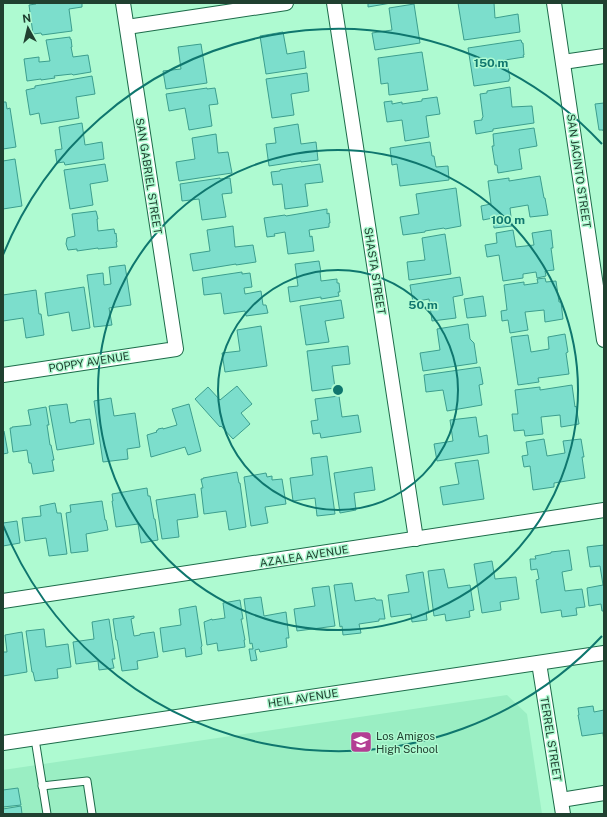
<svg xmlns="http://www.w3.org/2000/svg" width="607" height="817" font-family="'Public Sans',sans-serif">
<style>
.built{fill:#9aeec3}
.building{fill:#7cdecc;stroke:#3c9e8e}
.lines{fill:none;stroke-linecap:round;stroke-linejoin:round}
.lane-casing{stroke:#1d6c4a;stroke-width:9}
.street-casing{stroke:#1d6c4a;stroke-width:16}
.lane{stroke:#fff;stroke-width:7}
.street{stroke:#fff;stroke-width:14}
.ring{fill:none;stroke:#0f766e;stroke-width:2}
.labels{text-anchor:middle;dominant-baseline:central;stroke-width:3;stroke-linejoin:round;paint-order:stroke}
.street-label{font-size:11px;fill:#204030;stroke:#aefad1}
.poi-label{font-size:11px;fill:#204030;stroke:#aefad1;text-anchor:start}
.centre{fill:#0f766e;stroke:#aefad1;stroke-width:2}
.ring-label{font-size:12px;text-anchor:middle;font-weight:bold;fill:#0f766e;stroke:#aefad1;stroke-width:3;stroke-linejoin:round;paint-order:stroke}
</style>
<rect width="100%" height="100%" fill="#aefad1"/>
<polygon class="built" points="507,695 527,714 542,814 3,814 3,770"/>
<g class="building">
<polygon points="36,3 82,3 82,7 69,9 72,31 42,35 41,33 33,34 29,5 36,4"/>
<polygon points="368,3 391,3 368,7"/>
<polygon points="458,3 494,3 495,18 518,14 520,32 464,40"/>
<polygon points="414,4 420,43 375,50 372,33 392,30 389,8"/>
<polygon points="283,32 287,54 304,51 306,68 266,74 260,36"/>
<polygon points="70,37 70,39 71,39 72,47 71,47 73,57 88,55 91,72 73,75 72,74 54,76 55,78 41,80 41,79 27,81 24,59 39,57 39,62 50,61 46,40"/>
<polygon points="521,40 522,43 523,43 524,55 523,55 524,57 505,60 506,67 508,67 510,79 509,79 509,81 474,86 468,48"/>
<polygon points="201,44 207,83 166,89 163,71 181,69 178,47"/>
<polygon points="422,52 428,90 389,95 388,83 381,84 378,58"/>
<polygon points="307,73 309,91 291,94 294,115 272,118 266,79"/>
<polygon points="92,76 95,94 76,97 79,118 41,124 39,113 30,115 26,90 35,88 35,86"/>
<polygon points="510,87 512,107 532,106 534,123 493,129 493,131 476,134 474,121 482,120 482,118 483,117 480,94 487,93 487,91"/>
<polygon points="207,88 207,89 215,88 218,104 209,105 212,126 189,130 185,108 169,111 166,94"/>
<polygon points="437,97 440,114 426,116 429,137 405,141 402,120 387,122 384,102 392,101 392,104 402,102 402,104 422,101 422,99"/>
<polygon points="3,102 6,102 7,109 10,108 16,147 3,149"/>
<polygon points="604,103 604,131 603,131 603,130 599,130 595,104"/>
<polygon points="82,123 85,145 102,142 104,159 65,165 64,162 57,163 55,150 62,149 59,127"/>
<polygon points="298,124 301,144 316,142 318,160 301,162 301,161 269,166 266,144 276,143 274,128"/>
<polygon points="534,128 537,146 519,149 522,169 498,173 497,165 495,165 492,146 494,146 493,134"/>
<polygon points="216,134 218,153 228,152 232,173 179,181 176,162 195,159 192,138"/>
<polygon points="430,142 432,156 434,156 436,167 448,166 449,180 400,186 397,164 392,165 390,148"/>
<polygon points="15,159 22,206 3,209 3,161"/>
<polygon points="105,164 108,181 90,184 93,205 70,209 64,170"/>
<polygon points="320,164 323,182 305,184 308,206 285,209 282,184 273,185 271,172 280,171 280,170"/>
<polygon points="540,176 544,198 545,198 548,215 530,217 528,205 510,208 512,226 494,228 493,218 483,220 481,206 491,204 488,181 509,178 509,181"/>
<polygon points="220,178 220,179 230,178 232,193 222,194 226,217 202,220 199,199 182,201 180,184"/>
<polygon points="456,188 461,226 445,229 444,228 425,231 425,232 403,235 400,217 419,214 416,194"/>
<polygon points="327,209 327,214 329,213 330,223 329,223 329,227 309,230 310,237 312,236 314,251 288,254 285,232 274,234 275,236 267,237 264,218 285,215 286,216"/>
<polygon points="96,211 98,219 97,219 98,231 114,229 115,234 116,233 117,242 116,242 117,247 98,249 98,248 77,251 77,249 68,250 66,244 67,238 75,236 72,214"/>
<polygon points="233,226 235,247 253,245 256,262 236,265 236,264 193,271 190,254 210,251 207,230"/>
<polygon points="513,230 516,247 534,245 532,233 551,230 553,248 551,248 554,270 545,271 546,276 537,278 536,272 523,274 523,278 503,281 499,255 487,257 485,245 497,243 496,233"/>
<polygon points="445,234 451,274 409,280 407,262 425,260 422,238"/>
<polygon points="319,261 321,272 320,272 321,281 337,279 337,283 339,283 340,292 338,292 339,296 321,299 321,297 290,302 288,287 298,286 295,264"/>
<polygon points="125,265 131,305 109,308 112,325 94,327 87,275 103,273 104,285 111,284 109,267"/>
<polygon points="242,272 242,274 250,273 252,287 244,288 245,294 261,291 263,305 266,305 268,313 246,316 245,311 224,314 221,293 204,295 202,278"/>
<polygon points="460,277 463,295 453,297 456,318 432,321 429,299 413,302 410,285"/>
<polygon points="545,278 546,282 556,281 559,302 561,302 563,319 545,322 544,310 525,312 528,330 510,333 508,320 502,321 501,311 507,310 504,285 524,282 524,285 538,283 537,279"/>
<polygon points="84,287 90,328 72,331 69,312 48,316 45,293"/>
<polygon points="36,290 39,314 41,314 44,335 26,338 23,318 3,321 3,295"/>
<polygon points="483,296 486,316 467,318 464,299"/>
<polygon points="341,300 344,318 325,321 329,342 306,345 300,306"/>
<polygon points="468,324 470,339 474,343 477,363 423,371 420,353 440,350 437,329"/>
<polygon points="261,326 267,366 225,372 222,353 240,351 237,330"/>
<polygon points="565,334 568,352 566,353 569,374 538,378 539,382 518,385 511,337 528,335 531,352 549,349 548,337"/>
<polygon points="348,346 350,364 332,366 335,388 312,391 307,351"/>
<polygon points="480,367 483,384 479,385 482,405 447,411 443,390 426,392 424,375"/>
<polygon points="572,385 575,407 576,406 579,424 561,427 560,415 541,417 543,434 525,436 524,430 514,431 512,414 518,414 515,390 540,387 540,390"/>
<polygon points="237,386 252,404 241,413 250,424 233,439 221,426 220,427 195,399 208,387 220,400"/>
<polygon points="339,396 342,417 358,415 361,432 321,438 320,433 313,434 311,421 318,420 315,399"/>
<polygon points="111,398 114,416 135,413 140,447 127,449 128,459 103,462 94,401"/>
<polygon points="67,404 70,423 76,422 76,421 90,419 94,444 57,450 49,406"/>
<polygon points="189,404 201,451 188,455 185,447 151,457 147,435 157,432 156,431 158,430 158,429 163,428 163,429 177,425 172,409"/>
<polygon points="46,407 49,425 47,425 50,445 51,445 54,460 52,460 54,471 33,474 31,463 29,463 27,450 13,452 10,428 12,428 12,427 31,425 28,410"/>
<polygon points="476,417 479,437 487,435 489,453 437,461 434,444 453,441 450,420"/>
<polygon points="3,431 4,431 8,453 3,454"/>
<polygon points="544,439 547,456 565,453 563,441 581,439 584,457 582,457 585,478 554,483 554,487 533,490 530,466 524,467 522,456 528,455 526,442"/>
<polygon points="327,456 335,514 317,516 315,498 293,501 290,478 313,475 311,458"/>
<polygon points="478,460 484,499 443,505 440,487 459,484 455,463"/>
<polygon points="372,467 375,490 354,493 356,510 340,513 334,473"/>
<polygon points="237,472 239,483 240,483 246,527 229,530 226,511 204,514 201,488 203,488 201,479 203,479 203,478"/>
<polygon points="266,473 267,477 272,476 272,480 282,479 286,504 265,507 268,523 251,526 244,477"/>
<polygon points="147,488 148,496 150,496 154,519 155,519 158,540 141,543 138,524 116,527 112,501 113,501 112,494"/>
<polygon points="195,494 198,517 177,520 179,537 162,539 156,500"/>
<polygon points="102,501 105,520 106,520 108,530 86,534 88,551 71,553 66,513 71,512 70,505"/>
<polygon points="55,503 57,513 61,513 67,554 49,556 46,538 25,541 22,518 41,516 40,506"/>
<polygon points="17,521 20,543 3,546 3,523"/>
<polygon points="604,545 604,611 602,611 601,604 589,606 587,588 603,585 600,566 590,567 587,547"/>
<polygon points="569,550 572,570 562,572 565,591 582,589 585,607 576,608 577,615 562,617 561,610 541,613 536,580 539,579 537,569 531,570 530,559 536,559 535,556 551,553 551,552"/>
<polygon points="492,561 495,579 516,577 519,599 500,602 501,610 482,613 474,564"/>
<polygon points="444,569 448,588 470,585 474,610 469,611 470,617 446,621 445,614 434,616 428,571"/>
<polygon points="423,572 429,612 426,612 427,620 412,622 411,614 391,617 388,595 409,592 406,575"/>
<polygon points="352,583 355,601 375,598 376,600 382,600 385,619 379,619 379,621 359,624 361,633 343,635 342,626 340,627 334,585"/>
<polygon points="329,586 335,626 297,631 294,609 315,606 312,588"/>
<polygon points="261,597 264,616 286,612 289,638 286,638 287,647 260,652 259,649 255,650 257,660 251,661 249,649 253,649 252,643 250,644 244,599"/>
<polygon points="240,600 243,619 241,619 245,640 244,640 245,647 218,651 217,643 207,645 204,622 212,619 212,620 225,618 223,603"/>
<polygon points="196,606 202,646 201,647 202,654 186,657 185,648 163,652 160,628 181,625 179,609"/>
<polygon points="134,616 134,618 131,619 134,636 140,635 140,634 154,632 158,657 137,661 138,669 122,671 117,640 116,640 113,619"/>
<polygon points="109,619 115,659 112,659 114,668 99,670 98,661 76,664 73,642 94,639 92,622"/>
<polygon points="44,629 46,647 68,644 71,667 57,669 58,678 35,681 33,672 32,672 26,631"/>
<polygon points="22,632 27,672 3,676 3,652 7,652 5,635"/>
<polygon points="593,706 594,712 604,710 604,742 603,733 582,736 578,715 579,715 578,708"/>
<polygon points="18,788 21,805 3,807 3,790"/>
<polygon points="21,806 22,814 3,814 3,809"/>
</g>
<g class="lines">
<g class="lane-casing">
<g id="lane">
<polyline points="35,739 47,814"/>
<polyline points="42,786 87,781 92,814"/>
</g>
</g>
<g class="street-casing">
<g id="street">
<polyline points="334,3 416,539"/>
<polyline points="554,3 604,340"/>
<polyline points="127,27 286,3"/>
<polyline points="563,62 604,56"/>
<polyline points="3,375 176,349 123,3"/>
<polyline points="3,601 604,510"/>
<polyline points="539,663 563,814"/>
<polyline points="3,743 604,653"/>
<polyline points="561,800 604,793"/>
</g>
</g>
<use href="#lane" class="lane"/>
<use href="#street" class="street"/>
</g>
<g class="ring">
<circle cx="338" cy="390" r="120"/>
<circle cx="338" cy="390" r="240"/>
<path d="M602 636A361 361 0 0 1 3 525M3 255A361 361 0 0 1 602 144"/>
</g>
<defs>
<g id="school-square" transform="scale(1.15)"><rect x="-9" y="-9" width="18" height="18" rx="4" fill="#b33d93" stroke="#aefad1"/><path d="M0-5L7-2L0 1L-7-2ZM-4 1L0 2.5L4 1V4Q0 6-4 4Z" fill="#fff"/></g>
</defs>
<g fill-rule="evenodd">
<use href="#school-square" x="361" y="742"/>
</g>
<g class="labels">
<g class="street-label">
<text transform="translate(579 171) rotate(82)">SAN JACINTO STREET</text>
<text transform="translate(149 176) rotate(81)">SAN GABRIEL STREET</text>
<text transform="translate(375 271) rotate(81)">SHASTA STREET</text>
<text transform="translate(89 362) rotate(-9)">POPPY AVENUE</text>
<text transform="translate(304 556) rotate(-9)">AZALEA AVENUE</text>
<text transform="translate(303 698) rotate(-9)">HEIL AVENUE</text>
<text transform="translate(551 739) rotate(81)">TERREL STREET</text>
</g>
<g class="poi-label">
<text x="376" y="736">Los Amigos<tspan x="376" dy="13">High School</tspan></text>
</g>
</g>
<circle cx="338" cy="390" r="6" class="centre"/>
<g class="ring-label">
<text x="491" y="67">150 m</text>
<text x="508" y="224">100 m</text>
<text x="423" y="309">50 m</text>
</g>
<rect width="607" height="817" fill="none" stroke="#204030" stroke-width="8"/>
<g transform="translate(28 28) rotate(352)" stroke="#aefad1" stroke-width="3" paint-order="stroke">
<path d="M0-3L7 15L0 10L-7 15Z" fill="#204030"/>
<text y="-6" font-size="11" font-weight="bold" text-anchor="middle" fill="#204030">N</text>
</g>
</svg>
